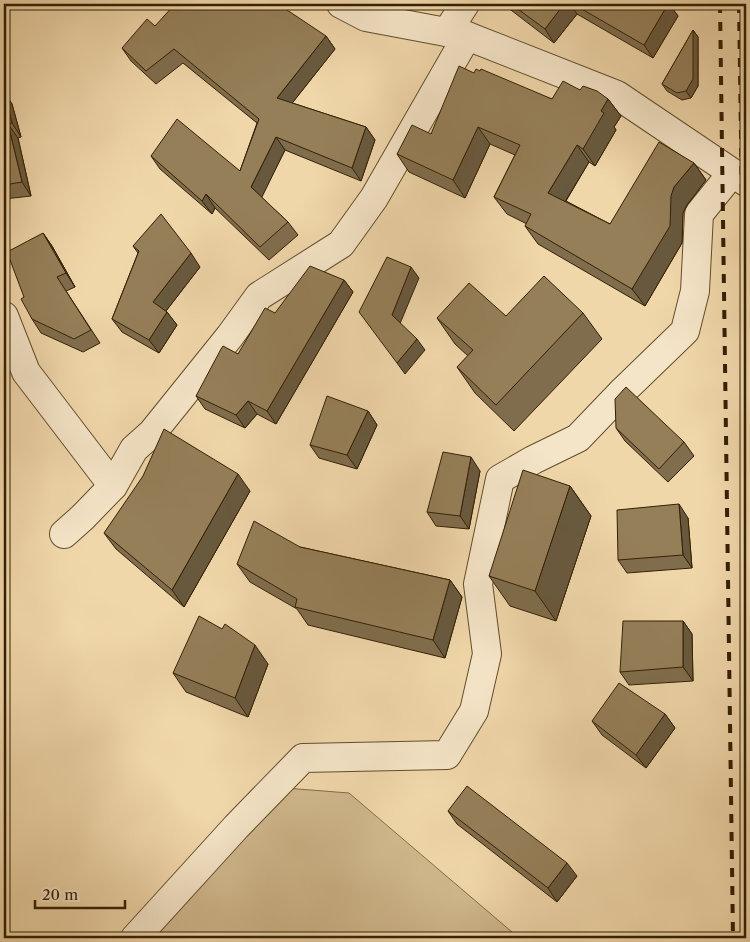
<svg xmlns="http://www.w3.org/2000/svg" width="750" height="942" font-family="'Libre Caslon Text',serif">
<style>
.green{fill:#d0b88d;stroke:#826c48}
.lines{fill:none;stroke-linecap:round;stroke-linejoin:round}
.minor-casing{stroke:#624e2c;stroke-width:30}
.minor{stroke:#f5e5c8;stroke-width:28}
.rail{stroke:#332002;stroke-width:4;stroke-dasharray:9 9;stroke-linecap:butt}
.wall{fill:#806d4d;stroke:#332002}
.shaded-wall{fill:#68593e;stroke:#332002}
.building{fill:#957f59;stroke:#332002}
</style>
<rect width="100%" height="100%" fill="#f0d7aa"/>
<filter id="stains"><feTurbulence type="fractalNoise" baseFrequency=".004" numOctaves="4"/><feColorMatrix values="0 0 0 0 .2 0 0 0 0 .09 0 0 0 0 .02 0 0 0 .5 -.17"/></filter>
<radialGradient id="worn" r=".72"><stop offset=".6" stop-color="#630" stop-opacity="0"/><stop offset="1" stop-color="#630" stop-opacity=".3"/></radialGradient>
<polygon class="green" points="285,788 349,793 519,938 151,938"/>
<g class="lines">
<g class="minor-casing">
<g id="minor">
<polyline points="341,4 366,17 467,36 617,95 746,182"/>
<polyline points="447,32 465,4"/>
<polyline points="4,316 26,372 113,486"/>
<polyline points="64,534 83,517 113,486 134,449 152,433 230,336 259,296 341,244 374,198 467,36"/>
<polyline points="135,938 236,827 303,758 447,755 474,711 487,654 478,584 500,479 533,460 578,438 624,390 685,331 695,291 699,214 732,173"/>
</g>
</g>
<use href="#minor" class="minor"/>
<g class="rail">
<polyline points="720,4 733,938"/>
<polyline points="739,4 746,466"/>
</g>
</g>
<g class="wall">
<polygon points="503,4 669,4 678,16 653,58 577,14 554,43"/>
<polygon points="155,26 326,36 335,49 292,103 366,127 375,140 361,181 285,150 261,197 288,222 298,235 269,260 215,208 212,214 160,169 151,156 240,171 257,123 183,63 156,84 131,61 122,48"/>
<polygon points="693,30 698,37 698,86 691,98 682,100 667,91 662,84"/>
<polygon points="474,73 552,99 580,90 608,99 621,116 614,127 616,130 595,166 589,162 566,201 610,224 694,163 706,180 687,205 683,213 682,243 645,306 538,244 525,226 527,224 507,214 494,197 515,155 490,144 465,198 409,172 397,154 431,134"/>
<polygon points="4,92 12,104 21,137 18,138 31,196 4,199"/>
<polygon points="43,233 52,246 75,287 66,291 100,343 83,352 41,333 32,319 24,297"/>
<polygon points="133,246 200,267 166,311 177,325 159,353 122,332 112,319 138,253"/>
<polygon points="344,280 353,292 276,424 257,414 245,428 205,409 196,396 238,354 275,313"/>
<polygon points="583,313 602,339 514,431 475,393 457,367 468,356 455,344 437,318"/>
<polygon points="368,411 377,425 357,469 319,458 310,445"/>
<polygon points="616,428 684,442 694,456 668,482 625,441"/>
<polygon points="480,471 469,529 436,526 427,512"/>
<polygon points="570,486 591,516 556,621 510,606 489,576"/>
<polygon points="250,491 184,607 116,549 104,533"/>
<polygon points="688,518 692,568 627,573 618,560"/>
<polygon points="300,547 450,580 462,597 445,658 308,625 297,609 250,582 237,564"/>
<polygon points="683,621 692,634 693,681 629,685 620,672"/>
<polygon points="268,664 248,717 186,692 173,673"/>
<polygon points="665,714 675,728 646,768 602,735 592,721"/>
<polygon points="448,811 577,876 557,902 457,824"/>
</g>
<g class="shaded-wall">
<polygon points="564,4 570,4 577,14 554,43 545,29"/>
<polygon points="668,4 669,4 678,16 653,58 644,45"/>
<polygon points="693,30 698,37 698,86 691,98 686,91"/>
<polygon points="326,36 335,49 286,111 277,98"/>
<polygon points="4,92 12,104 21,137 12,123"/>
<polygon points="608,99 621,116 614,127 616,130 595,166 583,149 601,111"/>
<polygon points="8,124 18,138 31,196 22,182"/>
<polygon points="366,127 375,140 361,181 352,168"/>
<polygon points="478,127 490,144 465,198 453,180"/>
<polygon points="276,137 285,150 260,201 251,187"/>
<polygon points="577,145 589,162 560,210 548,193"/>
<polygon points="694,163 706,180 687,205 683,213 682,243 645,306 632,289 674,187"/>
<polygon points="206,194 215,208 212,214 202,201"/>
<polygon points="43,233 52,246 75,287 66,273"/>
<polygon points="191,253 200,267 162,316 153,302"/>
<polygon points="411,267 419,278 399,326 392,315"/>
<polygon points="344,280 353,292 276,424 267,411"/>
<polygon points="167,312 177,325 159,353 149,340"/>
<polygon points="417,339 425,350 405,374 397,363"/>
<polygon points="248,401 257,414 245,428 236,415"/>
<polygon points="368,411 377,425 357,469 347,455"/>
<polygon points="471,457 480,471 469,529 460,516"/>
<polygon points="238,474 250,491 184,607 172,590"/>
<polygon points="570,486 591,516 556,621 535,591"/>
<polygon points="679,504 688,518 692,568 683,555"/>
<polygon points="450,580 462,597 445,658 433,640"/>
<polygon points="683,621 692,634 693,681 683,667"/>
<polygon points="255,645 268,664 248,717 235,698"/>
<polygon points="665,714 675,728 646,768 636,755"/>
<polygon points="567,863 577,876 557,902 548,888"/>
</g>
<g class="building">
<polygon points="175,4 278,4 326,36 277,98 366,127 352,168 276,137 251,187 288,222 260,247 206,194 202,201 151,156 177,119 240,171 259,119 174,49 146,71 122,48 147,19 155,26"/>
<polygon points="511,4 564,4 545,29"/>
<polygon points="573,4 668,4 644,45"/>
<polygon points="693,30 693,79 686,91 677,93 662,84"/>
<polygon points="459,66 474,73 476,69 480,71 481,69 552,99 563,81 580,90 583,86 597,91 608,99 601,111 604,113 583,149 577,145 548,193 610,224 659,142 694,163 674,187 671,196 670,226 632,289 525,226 531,214 494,197 520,145 478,127 453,180 397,154 412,125 431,134"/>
<polygon points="4,94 12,123 8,124 22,182 4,185"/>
<polygon points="161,214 191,253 153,302 167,312 149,340 112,319 139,251 133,246"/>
<polygon points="43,233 66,273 57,277 91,330 74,339 32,319 21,299 24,297 7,252"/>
<polygon points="387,257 411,267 392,315 417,339 397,363 359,312"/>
<polygon points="310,266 344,280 267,411 248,401 236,415 196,396 221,349 223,346 238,354 265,308 275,313"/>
<polygon points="544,276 583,313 496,405 457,367 473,350 437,318 469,283 506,316"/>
<polygon points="626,387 684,442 659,469 616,428 615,399"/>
<polygon points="327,396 368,411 347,455 310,445"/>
<polygon points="164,429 238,474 172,590 104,533 143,476"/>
<polygon points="443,452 471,457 460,516 427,512"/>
<polygon points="523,470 570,486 535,591 489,576"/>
<polygon points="679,504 683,555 618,560 617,510"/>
<polygon points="254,521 300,547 450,580 433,640 295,607 297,599 237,564"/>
<polygon points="199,616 222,629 225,624 255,645 235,698 173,673"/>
<polygon points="623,621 683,621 683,667 620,672"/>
<polygon points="619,683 665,714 636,755 592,721"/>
<polygon points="467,786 567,863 548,888 448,811"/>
</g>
<rect width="750" height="942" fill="none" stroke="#f0d7aa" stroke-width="20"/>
<rect x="5" y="5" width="740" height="932" fill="none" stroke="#332002" stroke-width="2.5"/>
<rect x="10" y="10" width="730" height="922" fill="none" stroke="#332002"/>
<path d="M35 900v8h90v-8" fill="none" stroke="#332002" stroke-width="2.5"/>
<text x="42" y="900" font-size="15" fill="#332002" stroke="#f5e5c8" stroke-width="4" paint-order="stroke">20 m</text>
<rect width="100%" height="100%" filter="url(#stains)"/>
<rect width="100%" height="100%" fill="url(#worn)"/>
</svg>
